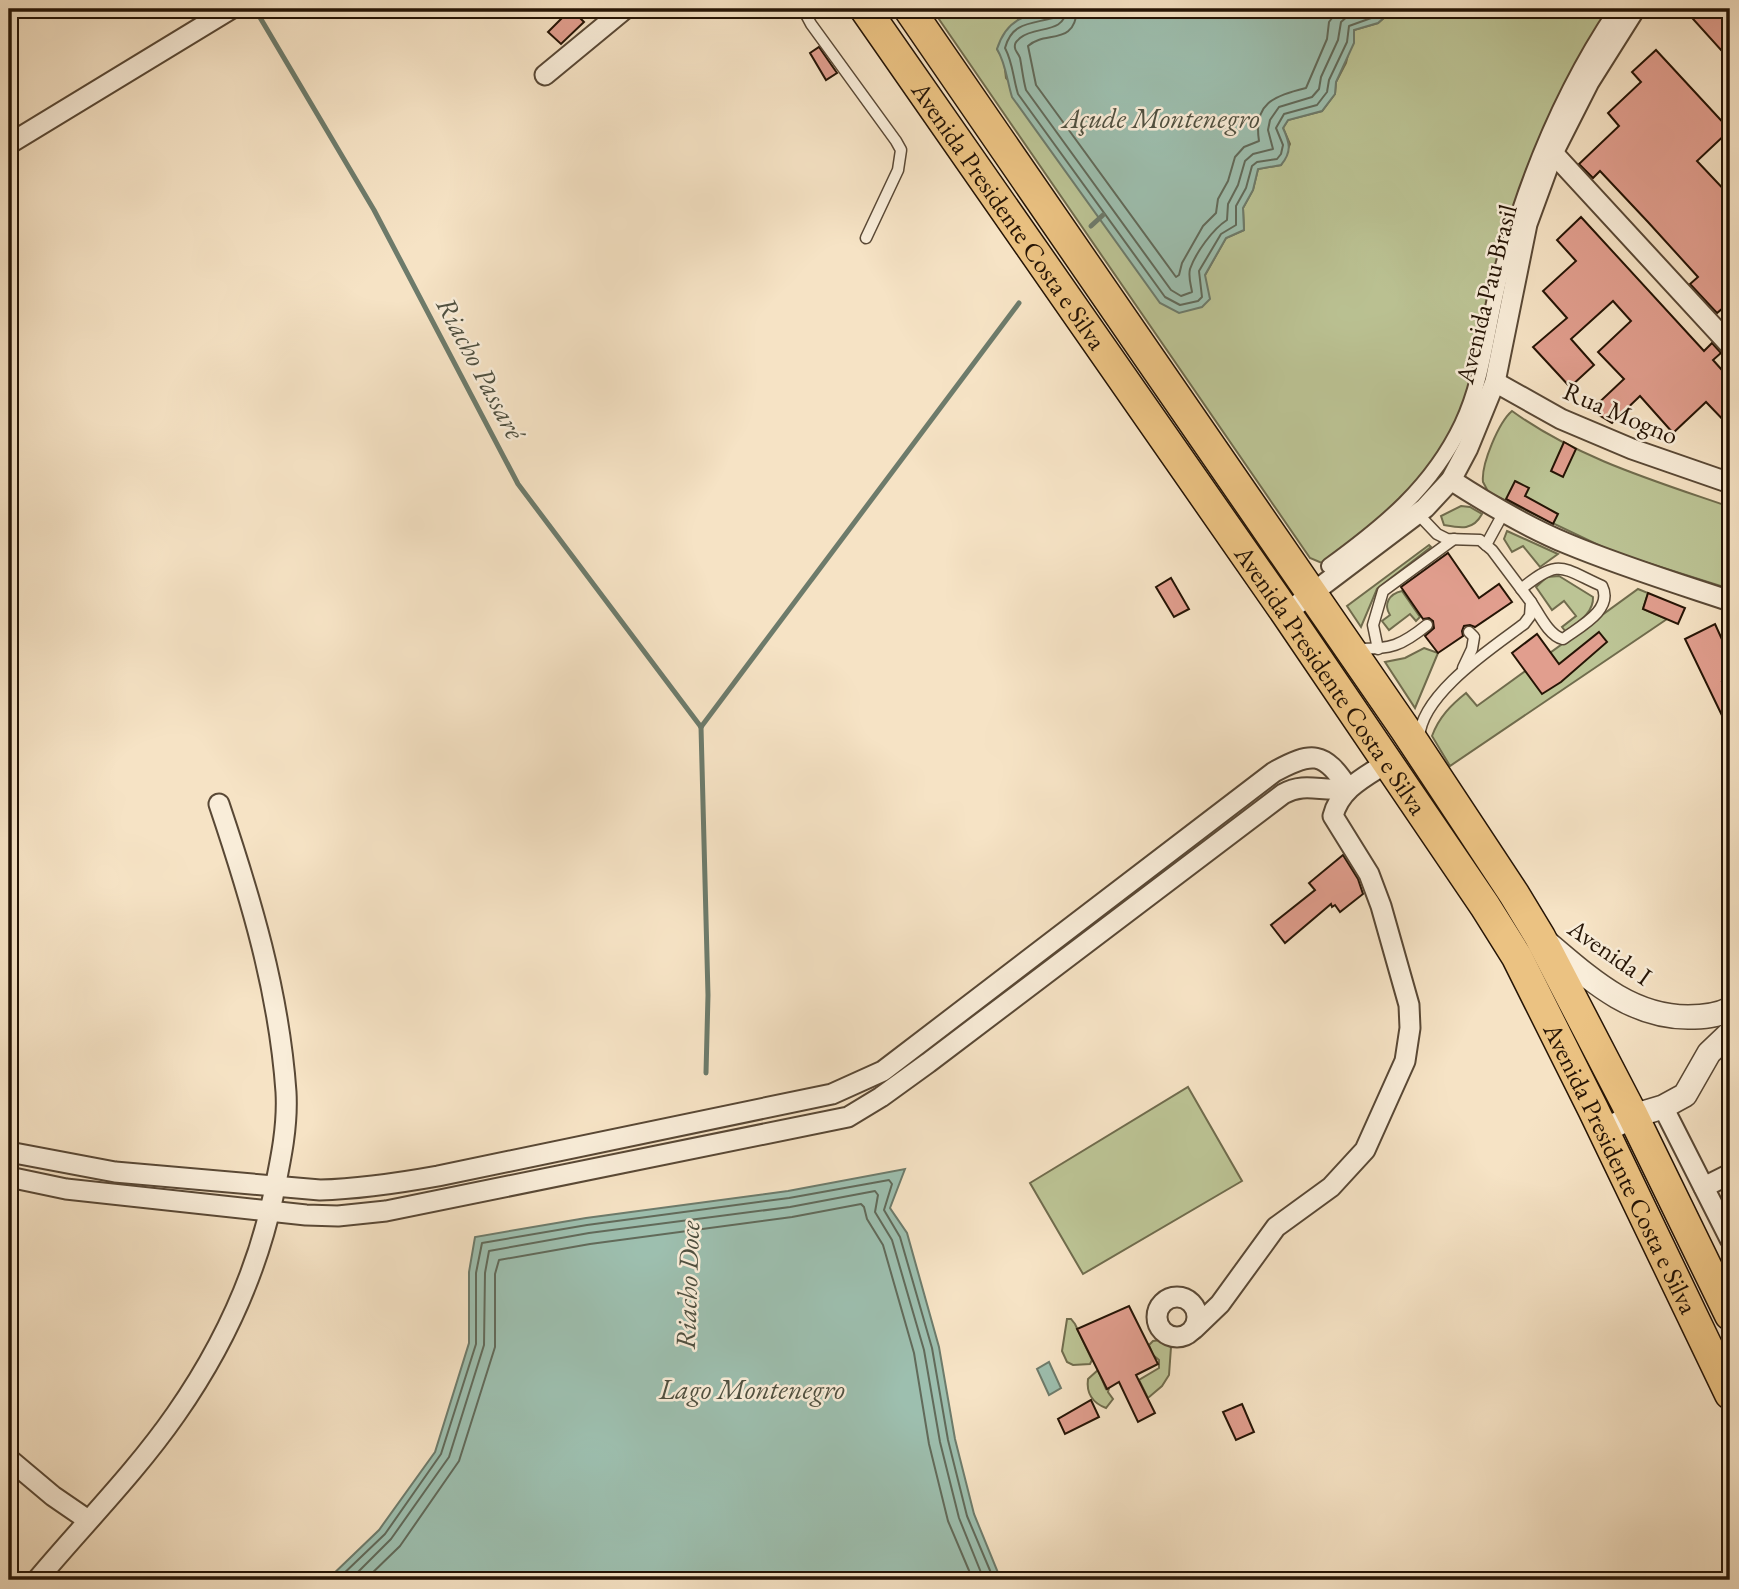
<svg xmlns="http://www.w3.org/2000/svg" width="1739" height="1589" font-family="'EB Garamond',serif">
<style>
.green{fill:#bcc495;stroke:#706c4d;stroke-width:2}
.water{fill:#9dbfaf;stroke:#6d7b6b;stroke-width:2}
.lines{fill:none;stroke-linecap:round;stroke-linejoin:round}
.shore{stroke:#616a5a;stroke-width:2}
.stream{stroke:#6d7b6b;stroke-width:5}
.building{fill:#e19e8e;stroke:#251405;stroke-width:2}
.service-casing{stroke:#594835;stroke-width:13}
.pedestrian-casing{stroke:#594835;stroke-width:18}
.minor-casing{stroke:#594835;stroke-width:23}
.tertiary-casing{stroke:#594835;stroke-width:26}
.primary-casing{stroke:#251405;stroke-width:33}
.service{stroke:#f9edd9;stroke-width:10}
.pedestrian{stroke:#f9edd9;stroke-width:14}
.minor{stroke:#f9edd9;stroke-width:19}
.tertiary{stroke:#f9edd9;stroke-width:23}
.primary{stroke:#ebc282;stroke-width:30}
.labels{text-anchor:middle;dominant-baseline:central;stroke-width:5;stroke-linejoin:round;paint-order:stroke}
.street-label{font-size:26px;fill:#251405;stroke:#f9edd9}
.water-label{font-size:28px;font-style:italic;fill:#4f5040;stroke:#f9edd9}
</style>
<rect width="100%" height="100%" fill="#f6e3c5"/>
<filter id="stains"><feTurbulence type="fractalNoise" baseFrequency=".00286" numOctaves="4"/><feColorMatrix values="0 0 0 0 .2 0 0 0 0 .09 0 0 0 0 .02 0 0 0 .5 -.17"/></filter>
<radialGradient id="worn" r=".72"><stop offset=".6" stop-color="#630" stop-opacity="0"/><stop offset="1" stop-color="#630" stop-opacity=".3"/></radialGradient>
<g class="green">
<polygon points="932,9 1069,9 1020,17 997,49 1004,61 1006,78 1205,275 1226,238 1244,230 1243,208 1253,190 1258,169 1281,165 1290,144 1283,128 1288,120 1322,111 1335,94 1336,82 1346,63 1354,30 1378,23 1394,9 1617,9 1538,156 1472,398 1427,480 1329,566 1310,558"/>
<path d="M1512 411C1577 458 1655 481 1730 507V589L1613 552 1488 492C1487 489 1484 484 1483 482 1481 464 1499 422 1512 411Z"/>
<path d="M1461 506 1470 507 1482 514C1473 531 1460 528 1444 525L1441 516Z"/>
<polygon points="1507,531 1558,554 1540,567 1523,546 1512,552 1504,539"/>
<polygon points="1429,545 1431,547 1377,589 1361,627 1347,606"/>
<path d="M1559 576 1593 597C1594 613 1577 623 1566 632L1562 627 1576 616 1564 601 1552 610 1536 587 1547 577Z"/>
<path d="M1638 589 1648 593 1643 609 1667 619 1450 766 1432 736C1439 717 1451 705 1466 693L1477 706Z"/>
<path d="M1402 591 1420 617 1416 621 1410 614 1389 630 1382 621 1390 615C1383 604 1389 594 1402 591Z"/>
<polygon points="1424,648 1438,653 1415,708 1385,662 1405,658"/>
<polygon points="1188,1087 1242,1181 1083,1274 1030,1183"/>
<polygon points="1067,1319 1071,1319 1075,1324 1092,1360 1090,1364 1073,1365 1067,1362 1062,1351"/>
<polygon points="1161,1340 1171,1347 1169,1375 1162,1386 1148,1398 1139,1380 1159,1368 1159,1360 1153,1355 1149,1345 1153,1341"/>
<path d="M1098 1370 1106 1389 1109 1388 1108 1392 1113 1399 1106 1408C1093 1403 1086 1394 1088 1379Z"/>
</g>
<g class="water">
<path d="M1069 9H1394L1378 23 1354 30V43L1336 82 1335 94 1322 111 1288 120 1283 128C1290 143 1292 152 1281 165L1258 169 1253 190 1243 208 1244 230 1226 238 1205 275 1210 299 1202 307 1179 313 1160 303 1012 97C1007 81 1006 64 997 49 1009 11 1035 15 1069 9Z"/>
<polygon points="905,1169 890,1208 907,1233 939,1347 955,1439 974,1514 1001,1580 327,1580 379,1530 435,1452 469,1343 469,1272 475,1237 586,1218 788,1191"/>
<polygon points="1049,1362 1061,1388 1049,1395 1037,1369"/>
</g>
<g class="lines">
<g class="shore">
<path d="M1057 9 1053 18C1031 24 1012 22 1005 48 1013 63 1013 78 1018 94L1165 297 1180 305 1198 301 1202 297 1199 271 1221 234 1236 225V206L1246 188 1252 166 1257 162 1277 159 1281 154 1283 145 1276 128 1284 114 1317 105 1327 92 1329 80 1347 42 1349 26 1374 17 1384 9"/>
<path d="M1066 9C1065 35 1035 25 1020 38 1017 41 1014 43 1015 48 1015 51 1019 54 1020 58 1022 68 1023 79 1026 90L1171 290 1181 296 1192 292C1191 285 1188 277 1190 269 1196 252 1213 229 1227 220L1228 204 1238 185 1245 161 1253 154 1273 149 1268 130 1270 120 1279 107 1312 97 1319 89 1321 77 1338 40 1341 22 1349 15 1371 9"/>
<path d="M1077 9C1075 47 1045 30 1028 46L1036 85 1176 277 1179 275 1182 263 1203 226 1216 213 1218 199 1228 181 1235 157 1244 147 1259 141C1253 103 1274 96 1306 88L1327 39 1329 22 1339 9"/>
<polyline points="337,1580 385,1534 441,1454 476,1344 476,1273 482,1243 587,1225 789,1198 889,1180 892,1184 884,1210 900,1237 932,1348 948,1440 967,1516 994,1580"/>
<polyline points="350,1580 391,1539 449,1457 484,1345 485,1273 489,1251 589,1233 790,1207 875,1191 878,1195 875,1212 892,1240 924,1350 940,1442 959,1518 984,1580"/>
<polyline points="365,1580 400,1546 459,1461 495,1347 495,1274 499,1260 590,1244 792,1217 861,1204 864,1207 867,1219 883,1245 914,1353 929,1444 948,1521 973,1580"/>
</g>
<g class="stream">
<polyline points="255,9 374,210 518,484 701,727"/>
<polyline points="1091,226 1103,215"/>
<polyline points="701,727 1019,303"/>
<polyline points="701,727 708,995 706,1073"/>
</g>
</g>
<g class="building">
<polygon points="571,9 584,22 561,44 548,32"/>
<polygon points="1684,9 1730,9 1730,60"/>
<polygon points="819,47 837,73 826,80 810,53"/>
<polygon points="1656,50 1730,130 1697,161 1730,196 1726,200 1730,204 1730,302 1717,313 1690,284 1698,277 1648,222 1600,171 1593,178 1579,164 1619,126 1608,113 1641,82 1632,72"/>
<polygon points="1581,217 1704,351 1712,343 1721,353 1713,360 1730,379 1730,427 1706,402 1673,433 1640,396 1612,423 1591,410 1624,379 1598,352 1631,321 1613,301 1571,339 1594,365 1570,387 1533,347 1567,318 1543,291 1576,261 1557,240"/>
<polygon points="1564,442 1576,449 1563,477 1551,471"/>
<polygon points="1515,481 1529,488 1525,496 1558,514 1553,524 1506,499"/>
<polygon points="1448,553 1479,598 1499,584 1512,602 1475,627 1470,625 1464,626 1462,631 1463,636 1438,653 1425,636 1434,628 1433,621 1429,618 1423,619 1401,587"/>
<polygon points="1171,578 1189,609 1174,617 1156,587"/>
<polygon points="1648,593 1685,608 1678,624 1643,609"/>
<polygon points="1715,624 1730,657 1730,678 1722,682 1728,695 1730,694 1730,732 1685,639"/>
<polygon points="1599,632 1607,642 1561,682 1542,694 1512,653 1537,634 1559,664"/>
<polygon points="1343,855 1358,879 1363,894 1340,912 1335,905 1332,907 1331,904 1285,943 1271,925 1315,890 1309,883"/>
<polygon points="1129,1306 1158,1364 1136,1375 1155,1413 1138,1422 1119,1382 1107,1389 1077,1329"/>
<polygon points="1091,1400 1099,1417 1065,1434 1058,1419"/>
<polygon points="1242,1404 1254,1432 1236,1440 1223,1412"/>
</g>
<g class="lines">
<g class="service-casing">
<g id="service">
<polyline points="803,9 811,24 896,141 901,150 898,170 866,238"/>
<path d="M1418 514 1437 534 1447 539 1480 540 1492 550 1531 602 1530 616 1524 624C1492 648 1421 694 1419 738"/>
<polyline points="1486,545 1504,512"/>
<path d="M1521 589C1560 558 1560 567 1602 586 1614 610 1579 627 1563 639 1549 636 1539 614 1531 602"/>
<path d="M1358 649C1391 649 1401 646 1427 625"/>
<polyline points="1378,649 1373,625 1383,591 1454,539"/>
<polyline points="1463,668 1472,649 1474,637 1469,632"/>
</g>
</g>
<g class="pedestrian-casing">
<path id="pedestrian" d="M1329 566C1384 526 1432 487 1462 424 1483 380 1487 328 1499 281 1524 184 1561 92 1617 9"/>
</g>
<g class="minor-casing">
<g id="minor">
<polyline points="545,75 625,9"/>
<polyline points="9,144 231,9"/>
<polyline points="1553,153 1730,345"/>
<polyline points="1495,382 1561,419 1632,449 1730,483"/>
<path d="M1451 480C1488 504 1527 527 1568 544 1621 566 1676 583 1730 601"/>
<polyline points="1286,613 1425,508 1451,480 1468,448 1495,382 1527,224 1553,153 1589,82 1635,9"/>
<polyline points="1663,1107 1730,1239"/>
<path d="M9 1152 115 1172 320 1190C360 1189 399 1183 438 1176L832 1094 883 1071 1274 772C1312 751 1324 751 1348 788"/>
<path d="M9 1177 66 1189 306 1215 338 1216 386 1211 848 1117 881 1097 928 1063 1283 794C1306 781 1323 793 1348 788"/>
<polyline points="1704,1187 1730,1174"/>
<circle cx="1177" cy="1317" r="20"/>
<path d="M1194 1329 1220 1304 1276 1227 1331 1187 1365 1150 1405 1061 1410 1028 1409 1005 1381 906 1369 874 1333 816C1340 788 1365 777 1388 762"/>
<polyline points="9,1459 53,1496 88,1520"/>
<path d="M37 1580C83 1525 135 1473 176 1414 222 1348 256 1275 273 1197 280 1163 288 1128 286 1092 279 992 251 899 219 804"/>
</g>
</g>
<g class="tertiary-casing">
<g id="tertiary">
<path d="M1545 941C1588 977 1629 1017 1688 1017 1703 1017 1717 1016 1730 1009"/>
<polyline points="1604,1131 1633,1116 1663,1107 1685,1095 1709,1053 1730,1033"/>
</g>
</g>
<g class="primary-casing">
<g id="primary">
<path id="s1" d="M865 9 1286 613 1485 906 1517 957 1593 1109 1730 1394"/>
<polyline points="909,9 1405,729 1514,894 1540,937 1633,1116 1730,1315"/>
</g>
</g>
<use href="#service" class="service"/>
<use href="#pedestrian" class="pedestrian"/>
<use href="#minor" class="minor"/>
<use href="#tertiary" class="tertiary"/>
<use href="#primary" class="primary"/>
</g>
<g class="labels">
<g class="street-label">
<text stroke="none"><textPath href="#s1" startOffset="252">Avenida Presidente Costa e Silva</textPath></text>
<text transform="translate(1486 294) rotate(-76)">Avenida Pau Brasil</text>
<text transform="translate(1621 413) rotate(23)">Rua Mogno</text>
<text stroke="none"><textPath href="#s1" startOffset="817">Avenida Presidente Costa e Silva</textPath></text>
<text transform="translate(1610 952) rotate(35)">Avenida I</text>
<text stroke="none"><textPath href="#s1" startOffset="1386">Avenida Presidente Costa e Silva</textPath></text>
</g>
<g class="water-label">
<text x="1161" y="118">Açude Montenegro</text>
<text transform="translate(481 368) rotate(62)">Riacho Passaré</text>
<text transform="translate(687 1285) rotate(-88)">Riacho Doce</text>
<text x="752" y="1389">Lago Montenegro</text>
</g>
</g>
<rect width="1739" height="1589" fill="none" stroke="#f6e3c5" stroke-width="35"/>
<rect x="10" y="10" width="1718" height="1568" fill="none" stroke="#251405" stroke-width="3.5"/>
<rect x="18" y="18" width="1704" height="1554" fill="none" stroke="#251405" stroke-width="2"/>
<rect width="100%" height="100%" filter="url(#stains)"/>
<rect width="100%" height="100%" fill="url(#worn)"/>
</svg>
